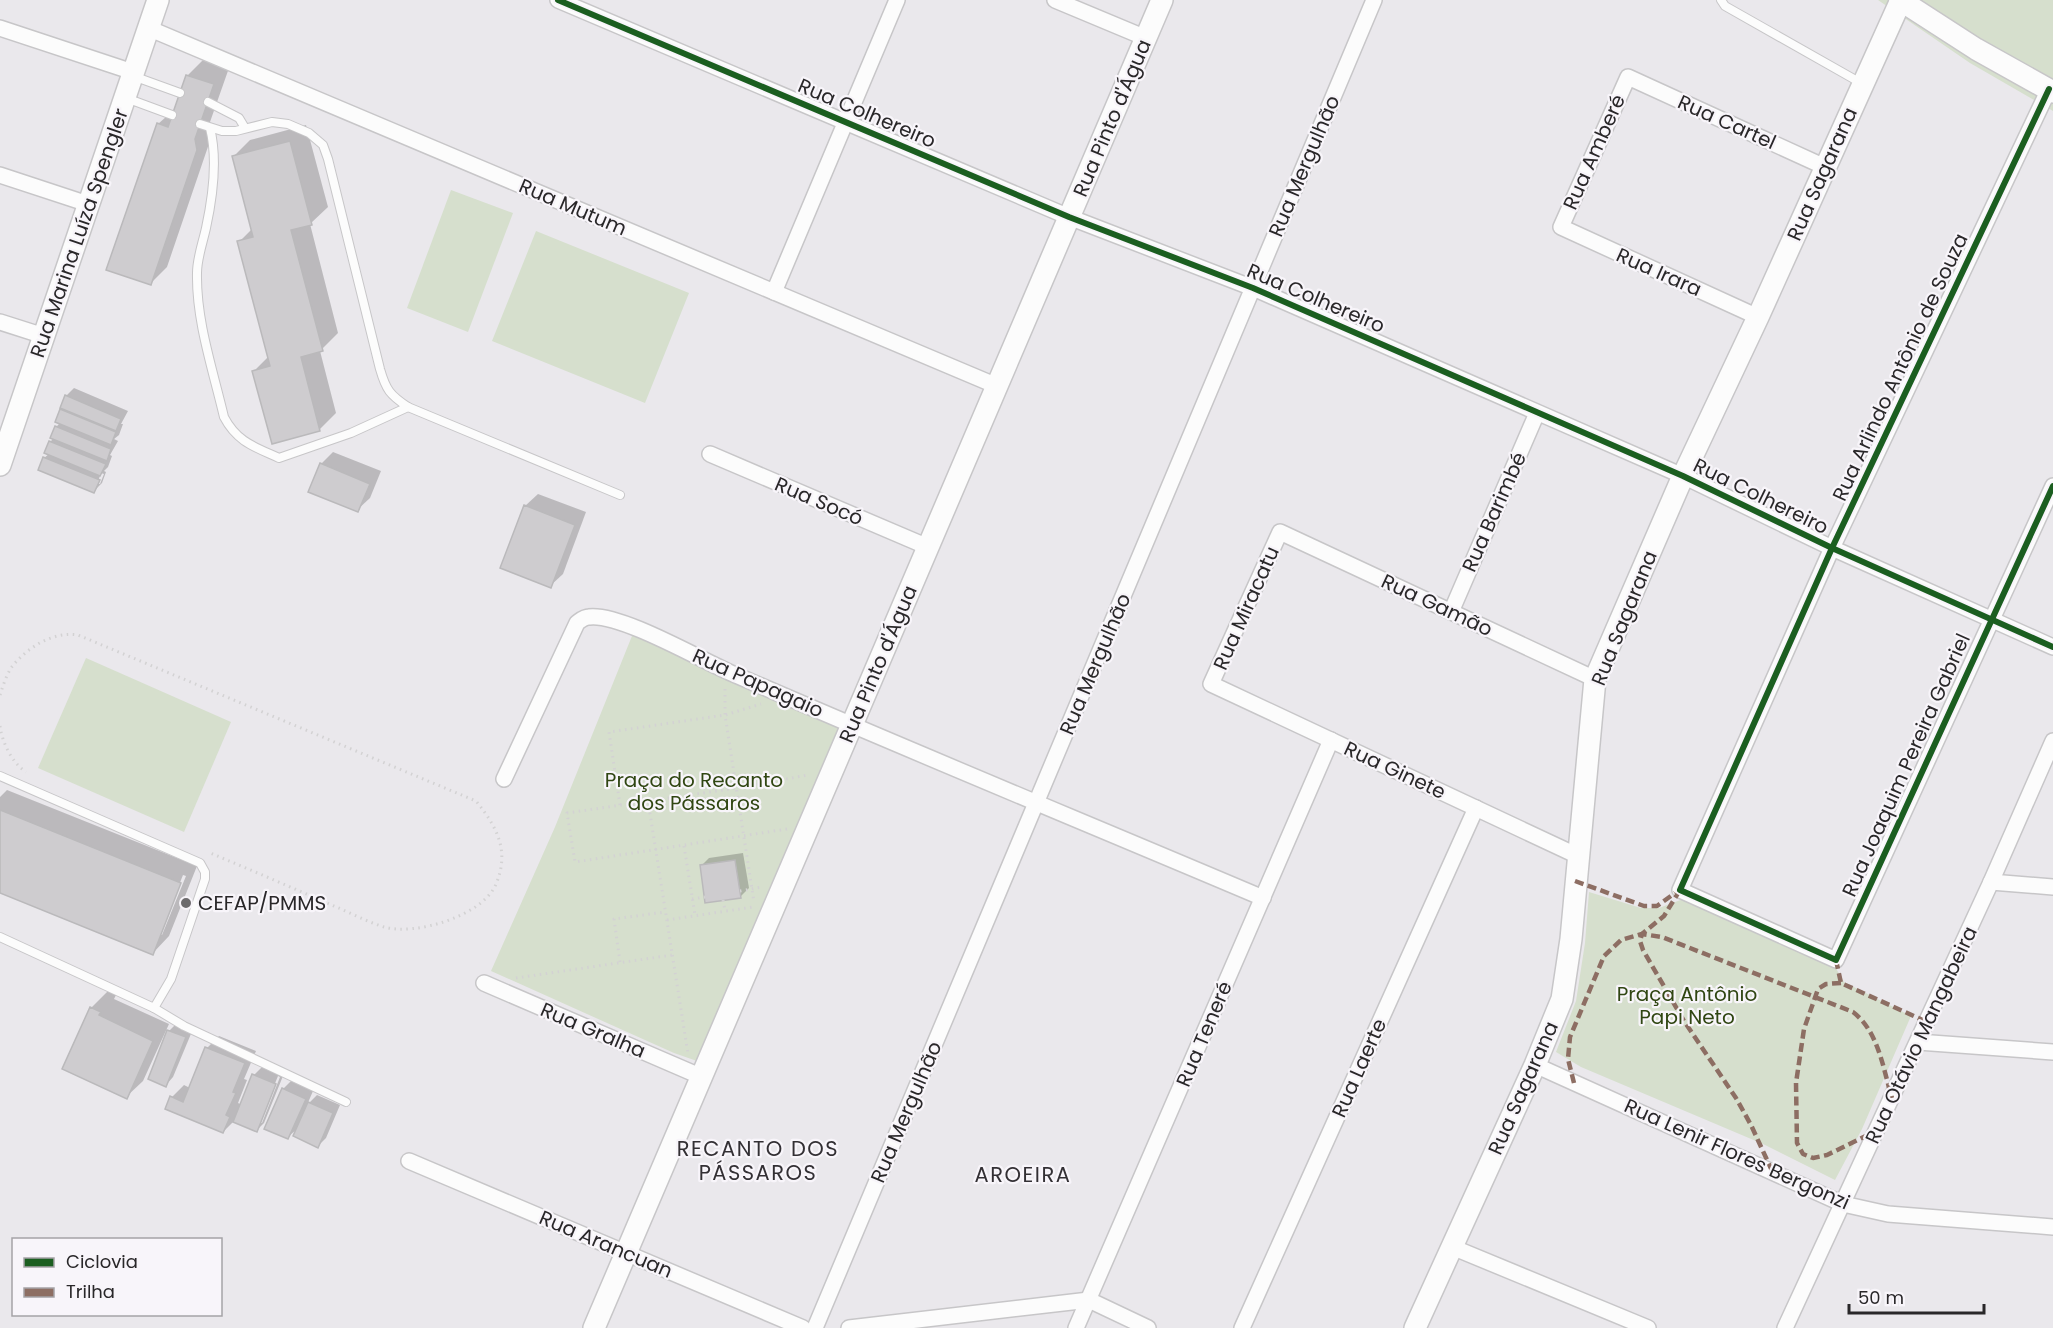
<svg xmlns="http://www.w3.org/2000/svg" width="2053" height="1328" font-family="Poppins,sans-serif">
<style>
.green{fill:#d6dfcd}
.shadow{fill:#0003;fill-rule:evenodd}
.building{fill:#cecccf;stroke:#bab9bb;stroke-width:1.5}
.lines{fill:none;stroke-linecap:round;stroke-linejoin:round}
.lane-casing{stroke:#c7c6c8;stroke-width:10}
.street-casing{stroke:#c7c6c8;stroke-width:18}
.secondary-casing{stroke:#c7c6c8;stroke-width:24}
.path{stroke:#d3d2d3;stroke-width:3;stroke-dasharray:1.5 4.5;stroke-linecap:butt}
.lane{stroke:#fcfcfc;stroke-width:8}
.street{stroke:#fcfcfc;stroke-width:15}
.secondary{stroke:#fcfcfc;stroke-width:21}
.quiet{stroke:#8d6e63;stroke-width:4.5;stroke-dasharray:9 4.5;stroke-linecap:butt}
.cycleway-casing{stroke:#f8f5fa;stroke-width:10}
.cycleway{stroke:#1b5e20;stroke-width:6}
.poi-dot{fill:#6d6b6d;stroke:#f8f5fa;stroke-width:2}
.labels{text-anchor:middle;dominant-baseline:central;stroke-width:4.5;stroke-linejoin:round;paint-order:stroke}
.street-label{font-size:20px;fill:#292729;stroke:#f8f5fa}
.park-label{font-size:20px;fill:#304612;stroke:#f8f5fa}
.poi-label{font-size:20px;fill:#292729;stroke:#f8f5fa;text-anchor:start}
.neighbourhood-label{font-size:21px;letter-spacing:1.5px;fill:#333034;stroke:#f8f5fa}
</style>
<rect width="100%" height="100%" fill="#eae8ec"/>
<g class="green">
<polygon points="1878,0 2053,0 2053,111 1970,63"/>
<polygon points="451,190 513,213 468,332 407,308"/>
<polygon points="536,231 689,293 645,403 492,341"/>
<polygon points="634,631 848,728 697,1061 674,1053 491,971 555,827"/>
<polygon points="86,658 231,722 184,832 38,768"/>
<polygon points="1589,892 1641,908 1659,908 1686,898 1834,965 1844,982 1911,1016 1862,1129 1835,1180 1763,1144 1581,1067 1556,1052 1576,1001 1585,943"/>
</g>
<g class="shadow">
<polygon points="204,59 229,68 210,122 213,132 167,267 150,284 158,124 176,108 188,75"/>
<polygon points="306,125 328,207 310,224 338,333 320,351 336,413 319,430 254,371 269,356 239,242 253,228 234,156 250,140"/>
<path d="M74 388 128 411 121 424H123L119 435 114 439 118 441 110 455 112 456 108 467 104 471 106 472 102 483 94 491 44 458 49 454 50 442 54 438 56 427 61 422V410L64 407 66 396ZM101 473 104 474 100 484H97Z"/>
<polygon points="333,452 381,471 370,498 357,510 321,464"/>
<polygon points="538,494 586,512 563,574 550,586 525,506"/>
<path d="M7 790 197 866 169 936 153 953 0 892V797ZM183 875 186 876 162 935H159Z"/>
<polygon points="743,853 749,888 741,896 707,901 701,866 709,858"/>
<polygon points="108,991 116,995 114,999 169,1024 143,1081 126,1097 91,1008"/>
<polygon points="177,1023 193,1029 173,1077 166,1085 150,1078 169,1031"/>
<path d="M219 1036 256 1051 244 1079 247 1080 238 1103 242 1105 254 1075 262 1067 283 1076 264 1123 256 1131 234 1121 223 1132 172 1097 184 1085 190 1088 207 1048ZM278 1076 280 1077 262 1123H259Z"/>
<polygon points="291,1081 313,1091 307,1105 317,1095 340,1105 326,1138 318,1146 298,1128 288,1137 283,1089"/>
</g>
<g class="building">
<polygon points="186,75 214,84 195,139 197,150 151,285 106,270 157,123 168,127"/>
<polygon points="290,141 312,225 291,230 323,351 301,357 320,431 272,444 252,371 270,366 237,241 253,237 232,156"/>
<polygon points="65,395 121,419 116,431 60,408"/>
<polygon points="60,409 116,432 111,445 55,422"/>
<polygon points="55,426 111,449 107,461 50,438"/>
<polygon points="49,441 106,464 100,476 44,453"/>
<polygon points="43,457 100,480 94,493 38,470"/>
<polygon points="320,463 370,484 358,512 308,492"/>
<polygon points="524,505 575,525 551,588 500,568"/>
<polygon points="0,810 181,883 153,955 0,893"/>
<polygon points="735,860 741,898 705,903 700,865"/>
<polygon points="90,1007 101,1012 99,1015 153,1041 127,1099 62,1069"/>
<polygon points="167,1030 186,1037 166,1087 148,1079"/>
<polygon points="205,1047 245,1063 233,1092 236,1093 226,1115 230,1117 223,1133 165,1109 170,1096 183,1102"/>
<polygon points="252,1074 276,1084 257,1132 233,1122"/>
<polygon points="282,1088 306,1099 288,1139 264,1129"/>
<polygon points="308,1102 333,1113 318,1148 293,1136"/>
</g>
<g class="lines">
<g class="lane-casing">
<g id="lane">
<polyline points="1721,0 1725,6 1861,83"/>
<polyline points="133,76 180,93"/>
<polyline points="126,98 172,115"/>
<polyline points="208,102 239,118 245,128"/>
<path d="M200 124 222 131H236L272 122 288 124 309 133 323 145 328 159 380 369C386 390 390 395 408 407L620 495"/>
<path d="M210 128C218 160 213 196 206 228 203 242 197 258 197 273 196 321 213 370 224 417 237 442 255 447 279 458L351 433 408 407"/>
<polyline points="0,776 200,863 205,872 205,879 171,979 154,1008 0,937"/>
<polyline points="154,1008 184,1026 346,1102"/>
</g>
</g>
<g class="street-casing">
<g id="street">
<polyline points="558,0 1069,217 1253,288 1683,476 1832,548 2053,647"/>
<polyline points="1055,0 1146,38"/>
<polyline points="0,28 133,72"/>
<polyline points="148,28 997,386"/>
<polyline points="2049,89 1832,548 1680,890 1836,960 2053,486"/>
<polyline points="0,175 88,204"/>
<polyline points="774,292 897,0"/>
<polyline points="1758,317 1561,227 1628,77 1825,167"/>
<polyline points="0,322 44,336"/>
<polyline points="710,454 928,547"/>
<polyline points="1451,612 1537,413"/>
<path d="M504 779 577 623C581 620 584 617 589 617 620 613 699 659 731 673 908 750 1086 823 1263 898"/>
<polyline points="1578,856 1211,684 1280,532 1595,679"/>
<polyline points="1991,882 2053,887"/>
<polyline points="484,983 702,1077"/>
<polyline points="1918,1042 2053,1052"/>
<polyline points="1535,1065 1843,1204 1888,1214 2053,1227"/>
<polyline points="409,1161 803,1328"/>
<polyline points="1452,1247 1648,1328"/>
<polyline points="815,1328 1374,0"/>
<polyline points="849,1328 1089,1300 1148,1328"/>
<polyline points="1076,1328 1331,740"/>
<polyline points="1242,1328 1476,808"/>
<polyline points="1785,1328 1991,882 2053,741"/>
</g>
</g>
<g class="secondary-casing">
<g id="secondary">
<polyline points="1900,0 1976,49 2053,92"/>
<polyline points="0,465 158,0"/>
<polyline points="594,1328 1162,0"/>
<polyline points="1415,1328 1535,1065 1562,999 1571,939 1595,679 1683,476 1758,317 1901,0"/>
</g>
</g>
<g class="path">
<polyline points="725,689 725,715 754,902"/>
<path d="M0 695C3 686 6 676 11 668 26 648 53 631 78 635L476 801C497 827 510 851 496 884 483 916 415 936 384 927 365 921 347 911 329 904 289 886 248 869 208 852"/>
<path d="M0 726C2 742 12 763 26 772"/>
<polyline points="648,801 688,1054"/>
<polyline points="620,805 609,732 725,715 761,704"/>
<polyline points="787,829 575,862 567,813 737,788 808,775"/>
<polyline points="684,846 695,915"/>
<polyline points="740,891 762,887"/>
<polyline points="692,899 705,897"/>
<polyline points="723,900 725,910"/>
<polyline points="667,920 753,907"/>
<polyline points="620,962 614,919 665,912"/>
<polyline points="516,978 672,955"/>
</g>
<use href="#lane" class="lane"/>
<use href="#street" class="street"/>
<use href="#secondary" class="secondary"/>
<g class="quiet">
<polyline points="1575,881 1644,906 1657,906 1675,893"/>
<polyline points="1680,890 1664,916 1642,934 1640,941 1643,950 1684,1021 1736,1098 1751,1125 1773,1173"/>
<polyline points="1836,960 1841,983 1927,1022"/>
<polyline points="1841,983 1826,984 1818,989 1804,1029 1796,1083 1797,1143 1803,1154 1813,1158 1827,1155 1876,1131"/>
<path d="M1574 1083 1568 1059 1570 1037 1604 956 1621 940 1642 934 1662 937 1853 1012C1879 1032 1883 1069 1892 1098"/>
</g>
<g class="cycleway-casing">
<g id="cycleway">
<polyline points="558,0 1069,217 1253,288 1683,476 1832,548 2053,647"/>
<polyline points="2049,89 1832,548 1680,890 1836,960 2053,486"/>
</g>
</g>
<use href="#cycleway" class="cycleway"/>
</g>
<circle class="poi-dot" cx="186" cy="903" r="6"/>
<g class="labels">
<g class="street-label">
<text transform="translate(867 113) rotate(23)">Rua Colhereiro</text>
<text transform="translate(1112 118) rotate(-67)">Rua Pinto d'Água</text>
<text transform="translate(1727 122) rotate(24)">Rua Cartel</text>
<text transform="translate(1594 152) rotate(-66)">Rua Amberé</text>
<text transform="translate(1304 166) rotate(-67)">Rua Mergulhão</text>
<text transform="translate(1822 174) rotate(-66)">Rua Sagarana</text>
<text transform="translate(573 207) rotate(23)">Rua Mutum</text>
<text transform="translate(79 233) rotate(-71)">Rua Marina Luíza Spengler</text>
<text transform="translate(1659 272) rotate(24)">Rua Irara</text>
<text transform="translate(1316 298) rotate(23)">Rua Colhereiro</text>
<text transform="translate(1900 367) rotate(-65)">Rua Arlindo Antônio de Souza</text>
<text transform="translate(1761 496) rotate(26)">Rua Colhereiro</text>
<text transform="translate(819 501) rotate(23)">Rua Socó</text>
<text transform="translate(1494 512) rotate(-66)">Rua Barimbé</text>
<text transform="translate(1437 605) rotate(25)">Rua Gamão</text>
<text transform="translate(1246 608) rotate(-66)">Rua Miracatu</text>
<text transform="translate(1624 618) rotate(-68)">Rua Sagarana</text>
<text transform="translate(878 664) rotate(-67)">Rua Pinto d'Água</text>
<text transform="translate(1095 664) rotate(-67)">Rua Mergulhão</text>
<text transform="translate(758 683) rotate(24)">Rua Papagaio</text>
<text transform="translate(1906 765) rotate(-66)">Rua Joaquim Pereira Gabriel</text>
<text transform="translate(1395 770) rotate(25)">Rua Ginete</text>
<text transform="translate(593 1030) rotate(23)">Rua Gralha</text>
<text transform="translate(1204 1034) rotate(-67)">Rua Teneré</text>
<text transform="translate(1921 1035) rotate(-65)">Rua Otávio Mangabeira</text>
<text transform="translate(1359 1068) rotate(-66)">Rua Laerte</text>
<text transform="translate(1523 1088) rotate(-66)">Rua Sagarana</text>
<text transform="translate(906 1112) rotate(-67)">Rua Mergulhão</text>
<text transform="translate(1737 1154) rotate(24)">Rua Lenir Flores Bergonzi</text>
<text transform="translate(606 1244) rotate(23)">Rua Arancuan</text>
</g>
<g class="park-label">
<text x="694" y="780">Praça do Recanto<tspan x="694" dy="23">dos Pássaros</tspan></text>
<text x="1687" y="994">Praça Antônio<tspan x="1687" dy="23">Papi Neto</tspan></text>
</g>
<g class="poi-label">
<text x="198" y="903">CEFAP/PMMS</text>
</g>
<g class="neighbourhood-label">
<text x="758" y="1148">RECANTO DOS<tspan x="758" dy="24">PÁSSAROS</tspan></text>
<text x="1023" y="1174">AROEIRA</text>
</g>
</g>
<rect x="12" y="1238" width="210" height="78" fill="#f8f5fa" stroke="#a5a3a6" stroke-width="1.5"/>
<rect x="24" y="1258" width="30" height="9" fill="#1b5e20" stroke="#a5a3a6" stroke-width="1.5"/>
<text x="66" y="1268" font-size="18" fill="#292729">Ciclovia</text>
<rect x="24" y="1288" width="30" height="9" fill="#8d6e63" stroke="#a5a3a6" stroke-width="1.5"/>
<text x="66" y="1298" font-size="18" fill="#292729">Trilha</text>
<path d="M1849 1304v9h135v-9" fill="none" stroke="#292729" stroke-width="3"/>
<text x="1858" y="1304" font-size="18" fill="#292729" stroke="#f8f5fa" stroke-width="4.5" paint-order="stroke">50 m</text>
</svg>
